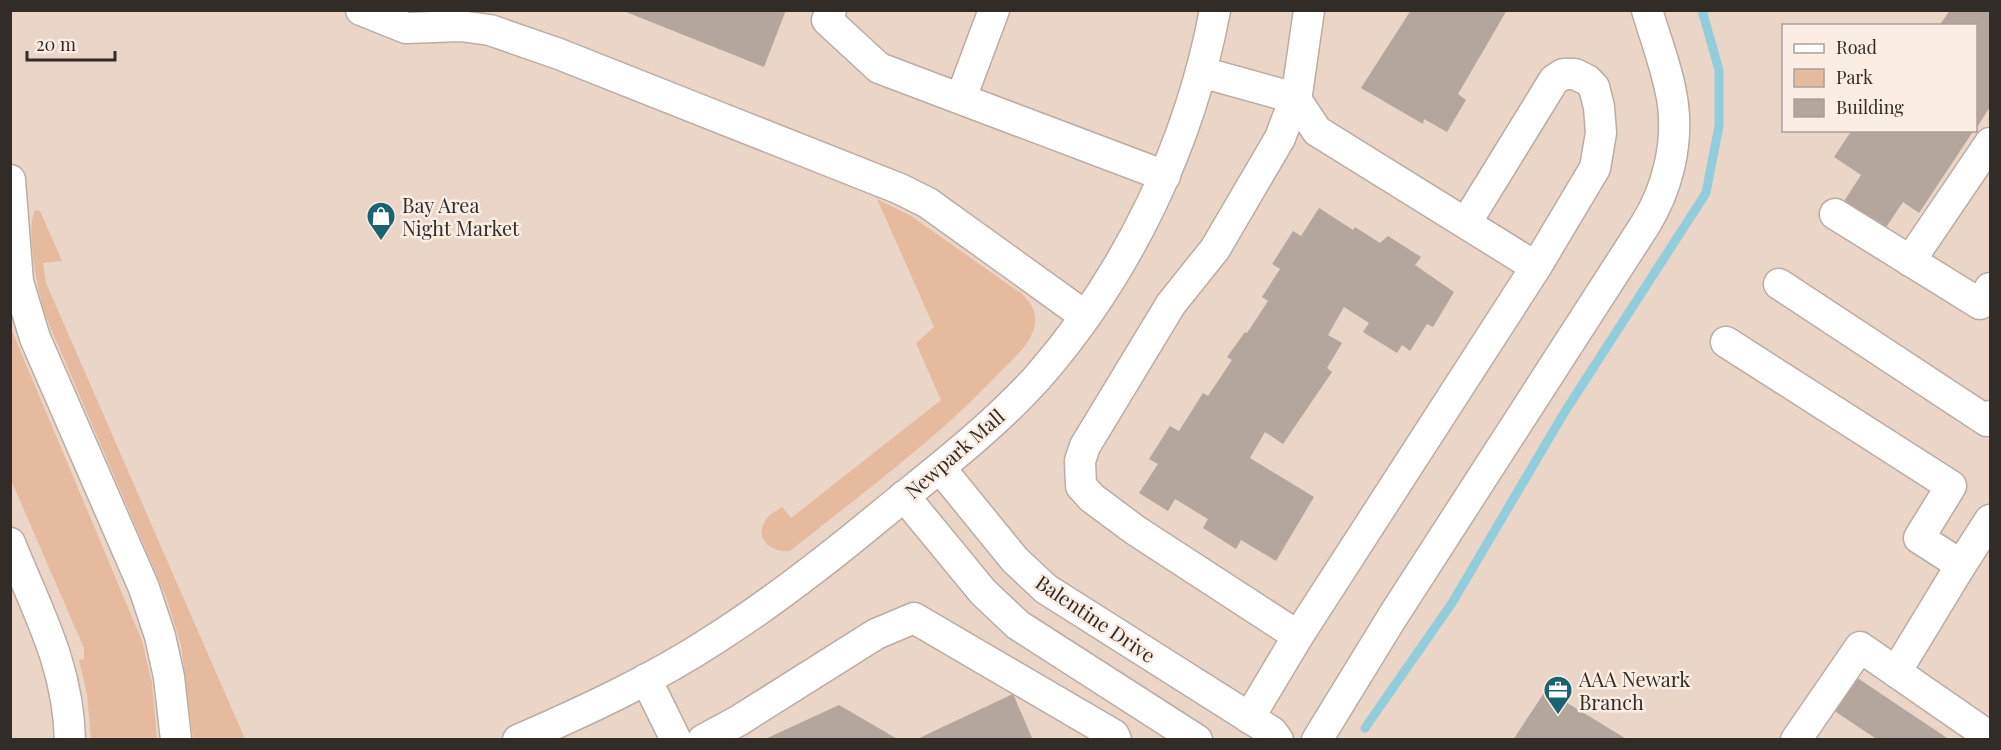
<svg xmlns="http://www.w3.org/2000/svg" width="2001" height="750" font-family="'Playfair Display',serif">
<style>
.built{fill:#ead5c7;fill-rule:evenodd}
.green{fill:#e5ba9f}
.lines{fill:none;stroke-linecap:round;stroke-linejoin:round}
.stream{stroke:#92cddb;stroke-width:9}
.building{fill:#b4a69d}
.minor-casing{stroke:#bbada4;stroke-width:33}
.minor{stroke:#fff;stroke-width:30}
.labels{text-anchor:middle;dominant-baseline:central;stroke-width:5;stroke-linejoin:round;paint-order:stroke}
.poi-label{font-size:20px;fill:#322c29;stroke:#fcede4;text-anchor:start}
.street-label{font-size:20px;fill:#322c29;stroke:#fcede4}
</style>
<rect width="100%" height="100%" fill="#efe0d7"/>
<path class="built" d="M11 11H1990V739H11ZM1784 26H1976V130H1784Z"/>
<g class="green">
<path d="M877 199 911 216 1022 294C1032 304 1039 316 1033 331 1028 346 1013 359 1002 370 939 438 862 493 790 551 773 553 755 540 764 523 767 515 775 512 782 507L791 518 941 400 916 343 934 327Z"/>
<path d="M35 210 40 211 62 261 43 263 46 283 245 739H193L181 645 166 597 46 317C38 294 25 231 35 210Z"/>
<polygon points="10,326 142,641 152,683 157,739 91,739 87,694 79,660 84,659 84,648 11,480"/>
</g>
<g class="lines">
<polyline class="stream" points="1365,728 1452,603 1564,413 1706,193 1719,126 1719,70 1702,10"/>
</g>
<g class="building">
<polygon points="621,10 786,10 764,67"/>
<polygon points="1411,10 1507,10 1458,94 1466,100 1447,132 1424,119 1423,124 1361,88"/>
<polygon points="1950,10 1990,10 1990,107 1976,129 1976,26 1939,26"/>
<polygon points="1852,130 1974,130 1919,213 1903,202 1879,238 1837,212 1861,175 1834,157"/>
<polygon points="1319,208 1353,230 1355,227 1380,243 1388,236 1421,257 1415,265 1454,292 1433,327 1427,324 1410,351 1402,345 1397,353 1363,332 1369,323 1344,307 1328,335 1342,343 1327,368 1332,372 1283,444 1265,432 1250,458 1314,497 1276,561 1241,540 1236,549 1203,528 1208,519 1175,499 1168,511 1139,493 1158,464 1149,459 1170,426 1179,431 1203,393 1208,396 1232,360 1227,357 1245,332 1247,333 1268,301 1262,297 1280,269 1272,264 1293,231 1301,236"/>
<polygon points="1856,677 1950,740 1878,740 1833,710"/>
<polygon points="1546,690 1628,740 1513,740"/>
<polygon points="1013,694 1033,740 915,740"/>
<polygon points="839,705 899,740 763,740"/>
</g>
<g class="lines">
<g class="minor-casing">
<g id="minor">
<polyline points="361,10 406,28 460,26 490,30 559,54 900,189 928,203 1085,316"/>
<polyline points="831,10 827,20 879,68 1165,176"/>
<polyline points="1201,72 1295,98 1317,131 1536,267 1298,636 1135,530 1092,498 1081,486 1080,461 1085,446 1171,304 1215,249 1280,138 1295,98 1297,94 1309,10"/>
<polyline points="961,98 994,10"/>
<polyline points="10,180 18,282 35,338 144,588 160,636 169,677 176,740"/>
<polyline points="1835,214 1980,304 1990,288"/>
<polyline points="1466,223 1554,80 1563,74 1575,74 1587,80 1594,87 1599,107 1601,133 1595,168 1536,267"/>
<polyline points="1910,261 1990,143"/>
<polyline points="1779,284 1987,421 1990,416"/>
<polyline points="1726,342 1951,486 1919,538 1961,565 1990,520"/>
<polyline points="940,468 1015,560 1046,589 1272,732 1278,740"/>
<polyline points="904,496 983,592 1018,625 1197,740"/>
<path d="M10 543C37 611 68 664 70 740"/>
<polyline points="1896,672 1961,565"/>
<polyline points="646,679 676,740"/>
<polyline points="1249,718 1298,636"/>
<path d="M518 740C585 711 654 679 715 639 773 602 827 560 880 516 934 472 991 429 1038 377 1128 274 1190 144 1215 10"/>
<polyline points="703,740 738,721 876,634 914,618 1114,735 1116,740"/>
<path d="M1317 740 1393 616 1645 225C1667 190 1678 146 1673 105 1669 73 1656 41 1647 10"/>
<polyline points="1796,740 1860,647 1990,737"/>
</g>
</g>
<use href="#minor" class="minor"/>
</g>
<defs>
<g id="shop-pin" transform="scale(1.5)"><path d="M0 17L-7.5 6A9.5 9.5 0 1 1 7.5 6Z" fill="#1a6371" stroke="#fcede4"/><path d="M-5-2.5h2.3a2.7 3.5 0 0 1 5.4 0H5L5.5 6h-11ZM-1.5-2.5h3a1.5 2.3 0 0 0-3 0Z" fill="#fff"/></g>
<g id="office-pin" transform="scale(1.5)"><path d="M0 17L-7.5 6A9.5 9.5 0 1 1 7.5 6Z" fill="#1a6371" stroke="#fcede4"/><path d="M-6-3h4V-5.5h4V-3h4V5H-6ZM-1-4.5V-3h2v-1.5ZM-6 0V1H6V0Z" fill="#fff"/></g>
</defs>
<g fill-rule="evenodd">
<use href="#shop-pin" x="381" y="216"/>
<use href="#office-pin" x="1558" y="690"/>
</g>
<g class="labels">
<g class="poi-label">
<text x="402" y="204">Bay Area<tspan x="402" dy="23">Night Market</tspan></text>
<text x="1579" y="678">AAA Newark<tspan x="1579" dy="23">Branch</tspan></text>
</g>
<g class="street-label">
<text transform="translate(954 453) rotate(-41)">Newpark Mall</text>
<text transform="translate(1096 618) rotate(34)">Balentine Drive</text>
</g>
</g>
<rect width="2001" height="750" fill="none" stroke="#322c29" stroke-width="24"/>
<rect x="1782" y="24" width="195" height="108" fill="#fcede4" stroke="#aba099" stroke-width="1.5"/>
<rect x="1794" y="44" width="30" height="9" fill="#ffffff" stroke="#aba099" stroke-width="1.5"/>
<text x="1836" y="54" font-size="18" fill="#322c29">Road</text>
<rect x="1794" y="69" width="30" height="18" fill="#e5ba9f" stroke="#aba099" stroke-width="1.5"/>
<text x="1836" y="84" font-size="18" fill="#322c29">Park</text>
<rect x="1794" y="99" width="30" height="18" fill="#b4a69d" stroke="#aba099" stroke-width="1.5"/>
<text x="1836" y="114" font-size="18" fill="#322c29">Building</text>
<path d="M27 51v9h88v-9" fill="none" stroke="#322c29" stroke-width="3"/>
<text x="36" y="51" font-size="18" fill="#322c29" stroke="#fcede4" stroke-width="4.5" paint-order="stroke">20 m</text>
</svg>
